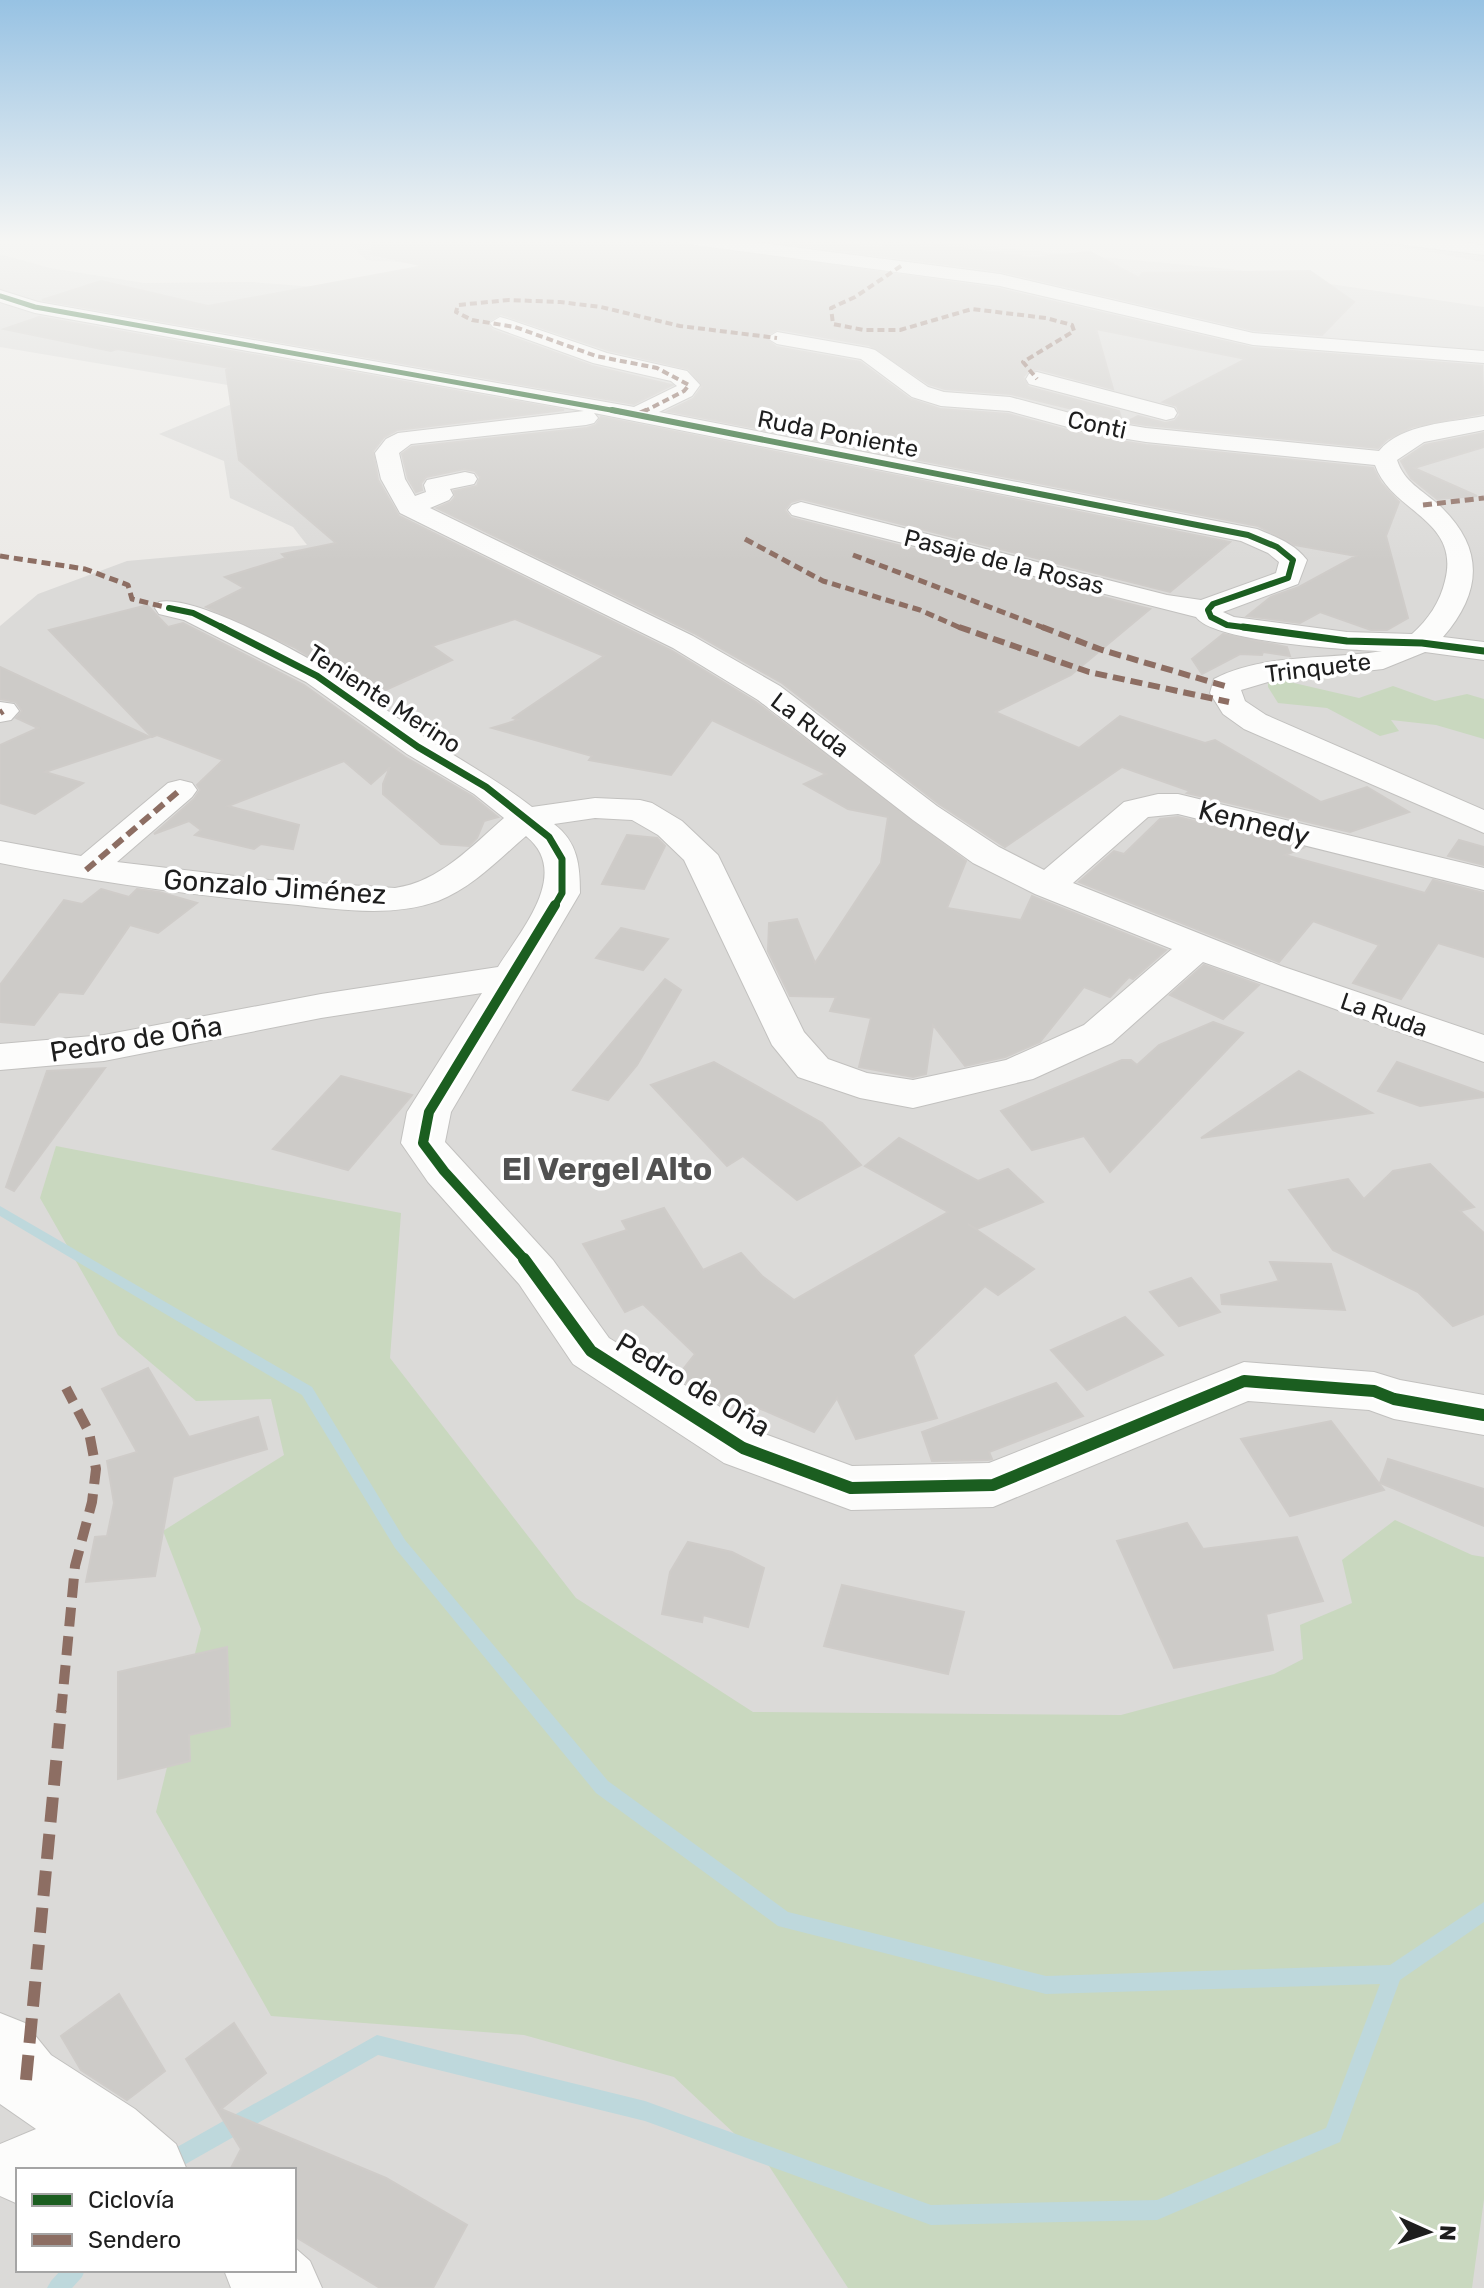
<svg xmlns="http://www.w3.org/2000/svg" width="1484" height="2288" font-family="Rubik,sans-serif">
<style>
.residential{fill:#dbdad8;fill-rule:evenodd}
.forest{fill:#c9d8bf}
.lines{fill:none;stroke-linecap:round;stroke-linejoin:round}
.stream{fill:#bed8dc;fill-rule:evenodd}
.building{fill:#cdcbc8;stroke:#cfccc9;stroke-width:2}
.minor-casing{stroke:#c2c1bf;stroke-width:2}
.minor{fill:#fcfcfb;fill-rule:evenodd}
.quiet-far4{stroke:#8d6e63;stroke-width:4;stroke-dasharray:7 4;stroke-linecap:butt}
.quiet-far3{stroke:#8d6e63;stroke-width:5;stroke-dasharray:9 5;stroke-linecap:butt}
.quiet-far2{stroke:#8d6e63;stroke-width:6;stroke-dasharray:12 6;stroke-linecap:butt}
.quiet-far1{stroke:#8d6e63;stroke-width:10;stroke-dasharray:19 10;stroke-linecap:butt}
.quiet{stroke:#8d6e63;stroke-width:12;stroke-dasharray:25 12;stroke-linecap:butt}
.cycleway-far4-casing{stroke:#fff;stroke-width:7}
.cycleway-far3-casing{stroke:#fff;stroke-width:9}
.cycleway-far2-casing{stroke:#fff;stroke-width:11}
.cycleway-far1-casing{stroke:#fff;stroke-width:15}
.cycleway-casing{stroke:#fff;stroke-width:17}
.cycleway-far4{stroke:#1b5e20;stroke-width:5}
.cycleway-far3{stroke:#1b5e20;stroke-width:6}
.cycleway-far2{stroke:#1b5e20;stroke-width:7}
.cycleway-far1{stroke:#1b5e20;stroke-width:10}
.cycleway{stroke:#1b5e20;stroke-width:12}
.labels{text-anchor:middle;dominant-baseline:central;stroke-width:7;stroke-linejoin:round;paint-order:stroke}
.far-street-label{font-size:24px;fill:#1e1e1e;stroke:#fff}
.street-label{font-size:28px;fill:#1e1e1e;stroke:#fff}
.quarter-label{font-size:32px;font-weight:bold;fill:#515151;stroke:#fff}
</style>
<rect width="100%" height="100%" fill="#eceae7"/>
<g class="residential">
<path d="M344 240H917L1230 269 1484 307V2288H0V626L38 594 127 561 307 545 293 527 230 498 224 461 159 434 263 391 0 347V254L50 268 144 283 252 282 328 288 382 322 427 264 366 260ZM18 2170H294V2270H18Z"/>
<polygon points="1336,240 1484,240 1484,262 1408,248"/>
</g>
<g class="forest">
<polygon points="1268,677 1359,698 1393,686 1435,701 1467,694 1484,699 1484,739 1436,725 1391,720 1399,731 1380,736 1327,708 1278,703 1268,687"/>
<polygon points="56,1146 401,1213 390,1358 576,1598 753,1712 1121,1715 1274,1674 1303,1659 1300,1625 1352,1603 1342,1560 1395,1520 1472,1555 1484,1557 1484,2199 1472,2288 848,2288 769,2166 674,2077 524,2035 271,2016 156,1812 201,1629 163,1531 284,1455 271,1399 196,1401 118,1335 40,1198"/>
</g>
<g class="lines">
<g class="stream">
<polygon points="0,1206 312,1387 405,1540 608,1781 788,1912 1046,1976 1390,1965 1484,1902 1484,1922 1400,1980 1340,2142 1157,2220 931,2225 645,2121 378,2055 184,2165 180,2170 156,2170 159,2163 170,2151 377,2035 645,2101 931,2205 1157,2200 1326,2128 1380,1984 1046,1994 778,1926 596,1793 395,1548 302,1395 0,1216"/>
<polygon points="61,2270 85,2270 82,2277 72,2288 47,2288 51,2281"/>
</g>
</g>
<g class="building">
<polygon points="373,240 652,240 999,289 1253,348 1482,366 1484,413 1412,427 1387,439 1378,448 1146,425 1126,422 1138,416 1165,423 1175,421 1180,415 1177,406 1163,402 1246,359 1096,329 1113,389 1038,369 1028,371 1023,377 1028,387 1119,411 1122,421 1011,394 945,389 929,384 869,345 778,329 764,337 776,347 860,362 910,399 940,409 1008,414 1089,436 1146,445 1373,468 1381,483 1399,502 1386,536 1408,618 1387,630 1371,630 1320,612 1300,623 1247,616 1271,597 1299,587 1356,556 1295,545 1258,526 668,411 693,399 702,387 689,369 608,350 501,314 487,322 492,330 592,366 672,385 634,404 42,300 101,281 208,306 424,266 371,254"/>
<polygon points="791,240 818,240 878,249 889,242 931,248 936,245 1033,258 1090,252 1139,278 1142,273 1310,271 1354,302 1322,335 1253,330 1000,271 785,243"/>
<polygon points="39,317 564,410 397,430 384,437 373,451 378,480 399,516 672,651 756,702 966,861 947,908 1021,920 1032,896 1166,950 1133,979 1129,977 1110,997 1084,987 1040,1042 1005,1057 965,1066 933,1025 926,1074 913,1077 859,1067 871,1018 830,1011 836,997 790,996 768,951 769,923 797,919 815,963 881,863 888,817 848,809 804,784 826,774 712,720 671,775 589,760 592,756 492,728 518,720 513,718 604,656 515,619 432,646 452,660 372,696 294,647 206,607 244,588 225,577 286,558 282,554 336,543 239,460 226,370 230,368 117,349 111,351 4,329"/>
<polygon points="601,417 1230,542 1170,592 802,499 791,502 785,510 791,518 1150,609 1071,675 995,712 1079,748 1120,716 1205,743 1215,740 1321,802 1367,787 1409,812 1350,832 1187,793 1190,791 1122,767 1005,847 939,804 782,683 694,633 437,508 451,502 455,497 454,491 477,486 480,477 475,471 464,469 426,477 421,483 422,490 416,492 408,478 402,454 412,447 587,428 596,425"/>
<polygon points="1484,433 1484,447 1414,468 1477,496 1437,499 1411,478 1401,461 1425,445"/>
<polygon points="147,605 168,627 183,623 304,685 405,757 472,796 498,817 484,821 477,838 469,846 441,844 383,794 383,784 390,767 371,784 344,761 228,806 299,825 293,849 261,844 254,849 195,835 201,830 189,821 154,834 194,799 200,790 197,785 223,760 157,735 152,737 49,630"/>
<polygon points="1223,634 1287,647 1290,656 1263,652 1262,655 1240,654 1202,674 1192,659"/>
<polygon points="0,667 150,737 45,772 83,783 35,814 0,803 0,745 38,728 16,718 22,711 16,702 0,699"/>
<polygon points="1178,817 1303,848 1285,855 1425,893 1433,880 1484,893 1484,957 1438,943 1401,999 1353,983 1379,945 1313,921 1279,962 1079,882 1114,851 1124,854 1160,819"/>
<polygon points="627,835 657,838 665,846 644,889 602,884"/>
<polygon points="1459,840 1484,847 1484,865 1448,856"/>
<polygon points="101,889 129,897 137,889 159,892 197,903 158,933 130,925 83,994 59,992 34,1025 0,1022 0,985 64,900 82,904"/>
<polygon points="621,928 668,939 643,970 596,958"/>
<polygon points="1204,965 1259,985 1223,1019 1170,995"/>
<polygon points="665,979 681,990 637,1065 608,1100 573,1090"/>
<polygon points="1213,1022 1243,1033 1110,1172 1084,1136 1032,1150 1001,1111 1122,1060 1131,1060 1137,1065 1159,1045"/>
<polygon points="714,1062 822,1123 861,1165 797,1200 743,1156 727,1166 651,1085"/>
<polygon points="1397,1062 1484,1093 1484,1097 1420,1106 1378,1091"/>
<polygon points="105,1068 14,1191 6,1187 47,1071"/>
<polygon points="1299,1071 1372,1113 1201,1138"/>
<polygon points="341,1076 412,1095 348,1170 273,1149"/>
<polygon points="899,1138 978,1181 1008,1169 1043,1202 977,1229 968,1224 1034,1269 998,1295 985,1286 913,1355 937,1418 856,1439 837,1398 814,1432 731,1396 724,1406 677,1377 695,1354 643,1304 625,1312 583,1244 627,1230 622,1221 664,1208 703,1270 741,1253 762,1276 794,1300 948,1212 865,1166"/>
<polygon points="1430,1164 1474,1207 1460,1211 1484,1233 1484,1314 1453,1326 1418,1292 1333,1250 1289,1190 1348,1179 1364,1199 1393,1171"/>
<polygon points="1270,1262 1331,1264 1345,1310 1222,1304 1221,1295 1279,1281"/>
<polygon points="1191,1278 1220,1312 1179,1326 1150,1292"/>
<polygon points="1125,1317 1163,1355 1087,1390 1051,1350"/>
<polygon points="148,1368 189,1437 258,1417 267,1449 173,1477 155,1576 86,1582 95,1537 107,1536 114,1503 107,1461 137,1452 102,1389"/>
<polygon points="1056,1383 1083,1416 989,1452 992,1459 988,1460 932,1461 922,1432"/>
<polygon points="1331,1421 1384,1490 1290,1516 1241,1439"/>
<polygon points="1388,1459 1484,1489 1484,1526 1380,1483"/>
<polygon points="1187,1523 1203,1549 1297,1537 1323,1601 1266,1614 1273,1650 1174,1668 1117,1541"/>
<polygon points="688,1542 732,1552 764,1568 748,1627 703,1615 702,1622 662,1614 670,1572"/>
<polygon points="842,1585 964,1612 948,1674 824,1646"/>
<polygon points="227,1647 230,1726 189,1735 190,1761 118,1779 118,1672"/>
<polygon points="119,1994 165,2071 127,2100 81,2070 61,2036"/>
<polygon points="234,2023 266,2073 221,2109 386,2178 467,2225 433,2288 380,2288 294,2236 294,2170 230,2170 241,2149 186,2059"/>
</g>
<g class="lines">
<g class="minor-casing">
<g id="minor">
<polygon points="686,240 738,240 1000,274 1253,333 1484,351 1484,363 1253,345 1000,286 695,245"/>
<polygon points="1395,240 1449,240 1484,245 1484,255 1404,245"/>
<path d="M0 290 38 302 634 407 677 386 671 381 593 363 493 327 490 323 500 317 507 319 607 353 687 371 700 385 692 396 659 412 1257 529C1276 537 1294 543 1307 560L1298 584 1223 612 1234 617 1347 632 1412 634C1428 620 1440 602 1445 581 1461 519 1391 512 1375 465L1146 442 1090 433 1009 411 941 406 912 397 861 359 777 344 767 338 777 332 868 348 875 350 928 387 944 392 1010 397 1092 419 1146 428 1379 451C1402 423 1450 423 1484 416V430L1424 442 1397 460C1404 482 1422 490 1439 505 1484 547 1483 591 1443 637L1484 642V660L1425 652 1383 669 1268 682 1241 690 1245 701 1266 715 1484 810V833L1244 729 1223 714 1210 693 1214 679C1262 653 1329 660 1382 651 1348 650 1213 642 1196 617L792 515 788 510 792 505 801 502 1167 595 1201 600 1276 573 1279 562 1268 553 1241 541 594 413 598 418 594 423 586 425 411 444 399 453 405 479 415 496 426 492 424 485 427 480 465 472 474 474 477 479 474 484 450 489 453 495 449 500 430 508 693 636 780 686 937 806 999 847 1044 870 1124 802 1158 794H1178L1484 868V890L1178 814 1148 817 1073 883 1281 966 1484 1035V1062L1203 962 1112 1043 1033 1079 913 1108 860 1098 798 1077 772 1045 684 860 658 835 632 820 595 818 554 824C578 842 580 866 580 893L451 1112 445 1142 553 1260 609 1338 762 1433 852 1466 989 1463 1244 1362 1374 1372 1400 1380 1484 1395V1435L1394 1419 1369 1410 1248 1401 993 1507 851 1510 724 1463 573 1364 519 1284 428 1182 401 1143 407 1112 482 993 321 1018 104 1061 0 1070V1044L104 1035 321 994 498 967C521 930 572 873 526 836 499 859 472 888 438 901 391 918 337 909 288 904 190 895 95 882 0 863V841L81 856 168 783 180 780 192 783 197 790 192 797 117 862 269 880 395 888C439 882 472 846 504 818L474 794 407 754 306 682 184 620 159 614 155 608 159 602C193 594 295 650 328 670 363 690 395 718 429 740 464 762 499 781 532 807L595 798 640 800 652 803 682 821 718 855 804 1032 828 1059 867 1073 913 1080 1006 1060 1084 1025 1172 949 1035 894 973 863 913 820 758 700 673 648 400 513 381 479 375 453 386 439 398 433 584 411 35 313 0 302Z"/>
<polygon points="1037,372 1174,408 1177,413 1174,418 1166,420 1029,384 1026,379 1029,374"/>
<polygon points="0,702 14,704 19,711 11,720 0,722"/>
<polygon points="0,2013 25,2023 51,2055 135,2109 176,2144 187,2170 18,2170 18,2204 0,2196 0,2144 36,2129 0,2104"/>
<polygon points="294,2247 310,2261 322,2288 231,2288 224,2270 294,2270"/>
</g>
</g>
<use href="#minor" class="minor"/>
<g class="quiet-far4">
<polyline points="901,266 855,297 831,308 833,324 864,330 900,330 972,309 1046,318 1072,325 1074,331 1023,362 1037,379"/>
<polyline points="643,412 684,391 689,385 657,368 596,356 515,327 472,320 456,312 458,305 509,300 560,302 601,307 680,326 777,338"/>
</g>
<g class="quiet-far3">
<polyline points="640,413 647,410"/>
<polyline points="1423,505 1484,498"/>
<polyline points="745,539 823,581 920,610 963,629"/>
<polyline points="853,555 1047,629"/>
<polyline points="0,556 85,569 128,585 132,599 169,608"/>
</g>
<g class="quiet-far2">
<polyline points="959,627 1089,672 1229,702"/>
<polyline points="1042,627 1102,650 1225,686"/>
<polyline points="0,713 3,711"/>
<polyline points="86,870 180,790"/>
</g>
<polyline class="quiet-far1" points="61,1713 75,1566 92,1502 96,1469 89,1432 66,1388"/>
<polyline class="quiet" points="26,2080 61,1711"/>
<g class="cycleway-far4-casing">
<polyline id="cycleway-far4" points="0,296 35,307 622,412"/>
</g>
<g class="cycleway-far3-casing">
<g id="cycleway-far3">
<polyline points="612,410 1248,535 1277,547 1293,560 1288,578 1213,604 1208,610 1211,617 1227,625 1258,629"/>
<polyline points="169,608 193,613 225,629"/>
</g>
</g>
<g class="cycleway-far2-casing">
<g id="cycleway-far2">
<polyline points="221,627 317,676 418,747 486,787 549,837 562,859 562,893 554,907"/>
<polyline points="1243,627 1347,641 1422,643 1484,651"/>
</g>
</g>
<g class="cycleway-far1-casing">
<polyline id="cycleway-far1" points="526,1261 444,1171 423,1143 429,1112 555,905"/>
</g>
<g class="cycleway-casing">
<polyline id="cycleway" points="524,1259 591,1351 743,1448 851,1488 993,1485 1244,1381 1374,1391 1394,1399 1484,1415"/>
</g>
<use href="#cycleway-far4" class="cycleway-far4"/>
<use href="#cycleway-far3" class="cycleway-far3"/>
<use href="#cycleway-far2" class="cycleway-far2"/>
<use href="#cycleway-far1" class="cycleway-far1"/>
<use href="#cycleway" class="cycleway"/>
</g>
<linearGradient id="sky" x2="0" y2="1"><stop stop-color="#97c2e3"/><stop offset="0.43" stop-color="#f6f6f4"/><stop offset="1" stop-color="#f6f6f4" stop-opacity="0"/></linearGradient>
<rect width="1484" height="561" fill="url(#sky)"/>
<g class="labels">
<g class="far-street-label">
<text transform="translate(1097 425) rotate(12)">Conti</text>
<text transform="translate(838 434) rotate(11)">Ruda Poniente</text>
<text transform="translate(1004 562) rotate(14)">Pasaje de la Rosas</text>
<text transform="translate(1318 668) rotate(-7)">Trinquete</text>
<text transform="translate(384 699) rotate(33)">Teniente Merino</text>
<text transform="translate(810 725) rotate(37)">La Ruda</text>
<text transform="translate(1384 1015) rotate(19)">La Ruda</text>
</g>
<g class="street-label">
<text transform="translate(1254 823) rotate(14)">Kennedy</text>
<text transform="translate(275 887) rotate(4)">Gonzalo Jiménez</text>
<text transform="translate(136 1039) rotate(-9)">Pedro de Oña</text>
<text transform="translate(693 1385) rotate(31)">Pedro de Oña</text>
</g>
<g class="quarter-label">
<text x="607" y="1169">El Vergel Alto</text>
</g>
</g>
<rect x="16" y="2168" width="280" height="104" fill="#ffffff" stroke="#a5a5a5" stroke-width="2"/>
<rect x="32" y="2194" width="40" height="12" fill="#1b5e20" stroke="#a5a5a5" stroke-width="2"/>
<text x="88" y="2208" font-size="24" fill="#1e1e1e">Ciclovía</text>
<rect x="32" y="2234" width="40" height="12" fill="#8d6e63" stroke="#a5a5a5" stroke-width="2"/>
<text x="88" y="2248" font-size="24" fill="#1e1e1e">Sendero</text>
<g transform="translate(1428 2232) rotate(93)" stroke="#ffffff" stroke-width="6" paint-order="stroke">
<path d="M0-6L14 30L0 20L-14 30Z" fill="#1e1e1e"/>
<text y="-12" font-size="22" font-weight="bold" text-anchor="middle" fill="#1e1e1e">N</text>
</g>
</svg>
